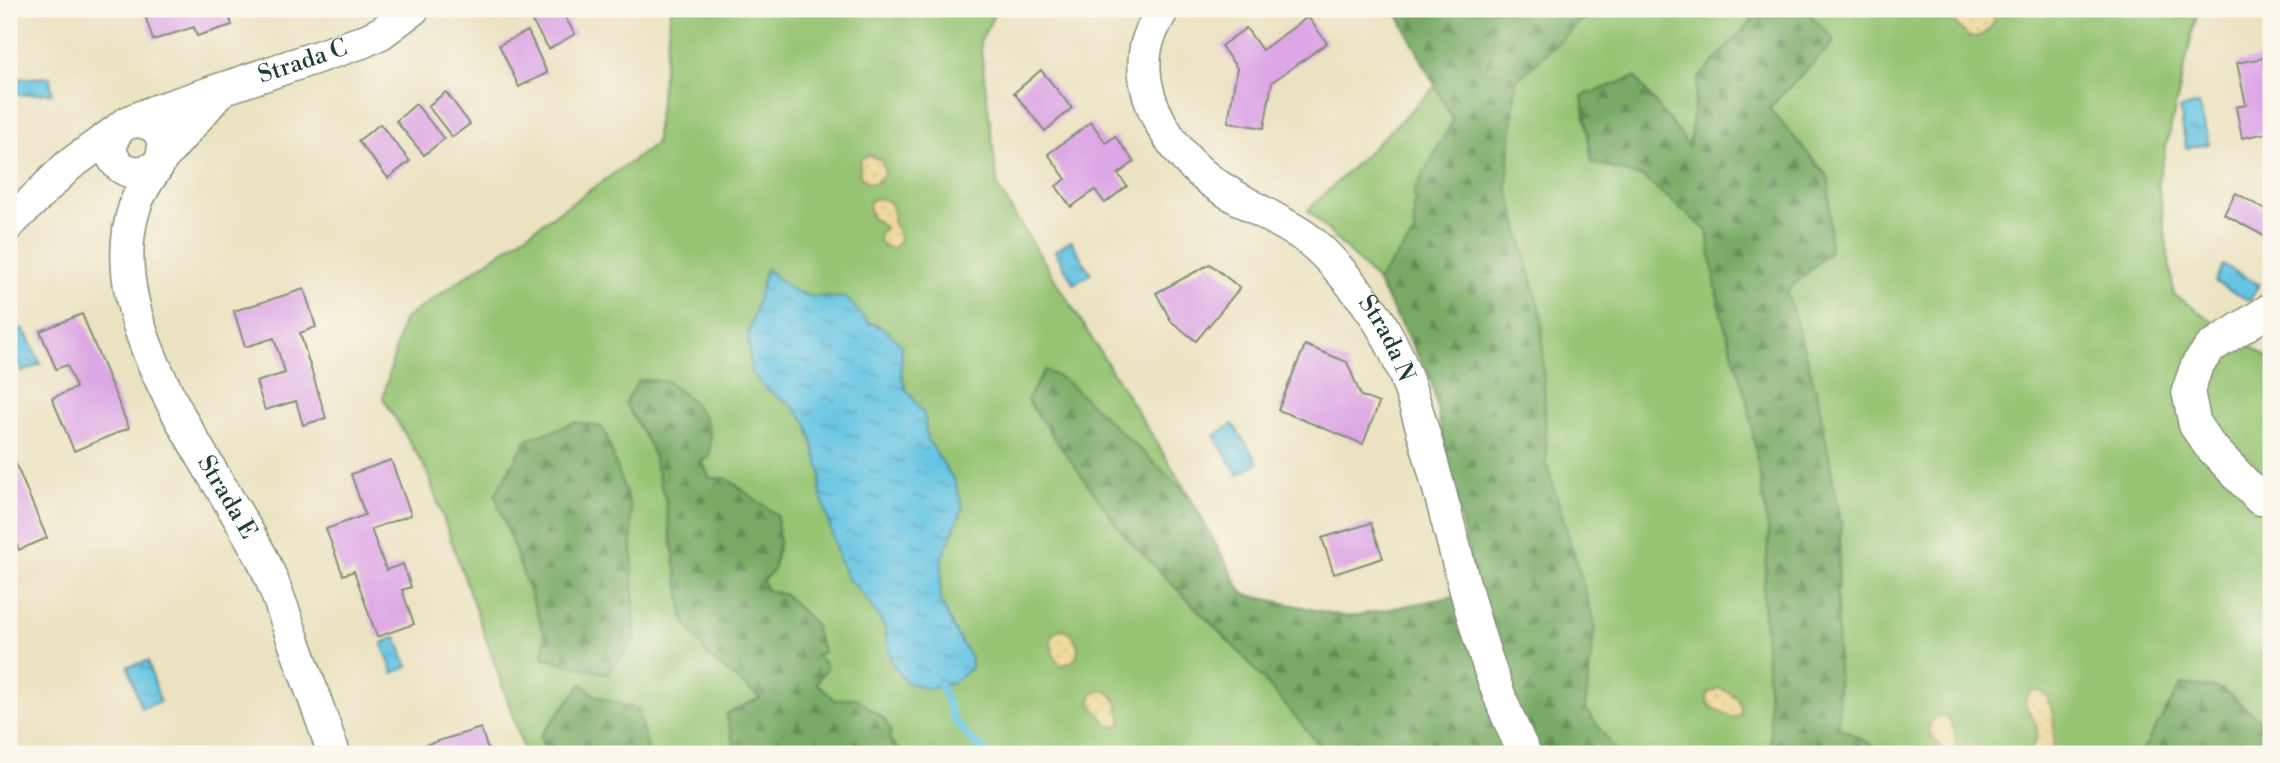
<svg xmlns="http://www.w3.org/2000/svg" width="2280" height="763" font-family="'Libre Bodoni',serif">
<style>
.grass{fill:#96c473;stroke:#5a8054;stroke-width:2}
.forest{fill:url(#forest-firs);stroke:#4c744c;stroke-width:2}
.sand{fill:url(#sand-dots);stroke:#868c69;stroke-width:2}
.water{fill:url(#water-ripples);stroke:#42808c;stroke-width:2}
.lines{fill:none;stroke-linecap:round;stroke-linejoin:round}
.stream{stroke:#65c4e3;stroke-width:7}
.building{fill:#dda7e5}
.minor-casing{stroke:#85907a;stroke-width:35}
.minor{stroke:#fff;stroke-width:32}
.labels{text-anchor:middle;dominant-baseline:central;stroke-width:5;stroke-linejoin:round;paint-order:stroke}
.street-label{font-size:24px;fill:#1f3d34;stroke:#fbf7ec}
</style>
<defs>
<pattern id="forest-firs" width="22" height="20" patternUnits="userSpaceOnUse" patternTransform="scale(1.75)"><rect width="22" height="20" fill="#78aa65"/><path d="M5 1l3.5 6h-7zM16 11l3.5 6h-7z" fill="#628c54"/></pattern>
<pattern id="sand-dots" width="8" height="8" patternUnits="userSpaceOnUse" patternTransform="scale(1.75)"><rect width="8" height="8" fill="#eeda9e"/><path d="M2 2h.1M6 6h.1" fill="none" stroke="#ccbc89" stroke-width="1.8" stroke-linecap="round"/></pattern>
<pattern id="water-ripples" width="26" height="14" patternUnits="userSpaceOnUse" patternTransform="scale(1.75)"><rect width="26" height="14" fill="#65c4e3"/><path d="M2 4q2-2 4 0t4 0M15 11q2-2 4 0t4 0" fill="none" stroke="#53a0b9"/></pattern>
</defs>
<rect width="100%" height="100%" fill="#fbf7ec"/>
<filter id="ink" filterUnits="userSpaceOnUse"><feTurbulence type="fractalNoise" baseFrequency=".0143" numOctaves="2"/><feDisplacementMap in="SourceGraphic" scale="14" xChannelSelector="R" yChannelSelector="G"/><feConvolveMatrix kernelMatrix="1 2 1 2 8 2 1 2 1" color-interpolation-filters="sRGB"/></filter>
<filter id="wash" filterUnits="userSpaceOnUse"><feTurbulence type="fractalNoise" baseFrequency=".00686" numOctaves="4" result="noise"/><feDisplacementMap in="SourceGraphic" scale="28" xChannelSelector="R" yChannelSelector="G"/><feGaussianBlur stdDeviation="1.57" result="paint"/><feColorMatrix in="noise" values="0 0 0 0 0 0 0 0 0 0 0 0 0 0 0 0 0 1.4 0 .05"/><feComposite in="paint" operator="in"/></filter>
<g filter="url(#wash)">
<rect width="100%" height="100%" fill="#ebe2c1"/>
<g class="grass">
<polygon points="671,9 997,9 980,42 998,188 1189,495 1238,585 1351,754 525,754 505,693 426,469 383,398 403,320 655,145"/>
<polygon points="1504,9 2198,9 2158,182 2174,295 2271,360 2271,754 1564,754 1476,592 1431,379 1377,281 1308,210 1462,61"/>
</g>
<g class="forest">
<polygon points="1395,9 1594,9 1516,81 1507,185 1542,319 1547,465 1595,624 1585,708 1618,754 1327,754 1245,658 1125,536 1027,400 1045,370 1065,380 1189,495 1243,594 1348,617 1476,592 1431,379 1377,281 1414,234 1414,191 1453,120"/>
<polygon points="1762,9 1805,9 1835,41 1769,108 1829,178 1830,251 1787,292 1817,393 1841,522 1837,596 1839,727 1889,754 1776,754 1771,742 1763,595 1769,535 1749,408 1719,306 1707,231 1643,177 1592,163 1582,96 1635,77 1689,146 1698,79"/>
<polygon points="639,380 667,381 692,401 705,419 710,434 710,457 702,461 710,478 726,478 777,515 779,542 773,571 763,580 767,590 785,595 815,624 816,634 824,652 815,656 825,663 827,668 816,683 835,700 856,698 884,719 891,731 889,739 903,754 737,754 726,714 760,698 709,657 684,620 665,500 651,448 625,403"/>
<polygon points="576,422 601,427 605,432 631,509 635,639 607,674 543,658 545,636 495,495 526,440"/>
<polygon points="582,684 596,696 638,709 649,754 546,754 540,736"/>
<polygon points="2182,684 2223,689 2271,729 2271,754 2140,754"/>
</g>
<g class="sand">
<path d="M1956 9H1992L1994 22C1987 34 1980 39 1967 36L1956 24Z"/>
<polygon points="870,155 882,161 885,174 876,183 867,183 860,176 860,159"/>
<path d="M877 198C897 202 891 208 894 223 896 229 899 234 900 240L894 248 885 247 879 241 880 233 884 229V226L872 218 869 210 870 201Z"/>
<path d="M1062 629C1081 635 1086 664 1061 665 1051 655 1044 633 1062 629Z"/>
<path d="M1718 688C1733 693 1743 698 1741 715L1733 718C1722 710 1703 711 1708 694Z"/>
<path d="M1103 690C1116 694 1122 711 1121 724L1116 727 1108 725 1091 704 1092 694Z"/>
<path d="M2034 690 2045 694C2055 708 2056 738 2051 754H2027C2033 747 2038 738 2037 729 2035 714 2014 703 2034 690Z"/>
<polygon points="1938,716 1948,718 1954,728 1958,754 1943,754 1939,744 1929,732 1930,723"/>
</g>
<g class="water">
<polygon points="50,77 52,93 17,95 16,79"/>
<polygon points="2199,104 2209,144 2186,148 2180,109"/>
<polygon points="1071,241 1091,274 1074,284 1055,251"/>
<polygon points="2223,265 2259,284 2250,301 2215,282"/>
<path d="M766 269 794 291 808 296 846 298 869 323C883 325 893 336 902 346L901 372 905 387 924 414 927 439 954 480 963 508 942 557 940 600 957 635 971 658V668L951 684 928 689 906 682 891 662 885 628 866 598 848 579 838 557 820 491 821 473 807 423 794 408 767 389 751 373 748 336Z"/>
<polygon points="23,328 41,364 22,372 9,341 9,335"/>
<polygon points="1233,424 1258,463 1238,475 1214,436"/>
<polygon points="396,637 408,667 393,673 382,643"/>
<polygon points="148,661 160,702 141,708 128,666"/>
</g>
<g class="lines">
<polyline class="stream" points="941,686 954,720 974,743 990,754"/>
</g>
<g id="blocks">
<g class="building">
<polygon points="143,9 227,9 232,25 197,36 194,27 153,40"/>
<polygon points="527,9 560,9 575,34 549,49 525,10"/>
<polygon points="1308,17 1327,43 1272,82 1264,128 1228,122 1237,68 1221,46 1246,28 1262,50"/>
<polygon points="528,31 547,73 519,87 499,45"/>
<polygon points="2263,58 2271,98 2271,132 2242,138 2236,107 2246,105 2237,63"/>
<polygon points="1041,70 1072,108 1045,131 1014,93"/>
<polygon points="446,92 470,124 452,137 428,106"/>
<polygon points="416,104 444,139 424,155 396,121"/>
<polygon points="1091,122 1106,143 1115,136 1134,162 1118,174 1127,186 1105,203 1095,190 1071,207 1056,186 1066,179 1048,154"/>
<polygon points="380,124 410,161 388,178 358,141"/>
<polygon points="2236,193 2266,210 2271,200 2271,240 2224,214"/>
<polygon points="1210,264 1240,288 1196,341 1171,321 1156,293"/>
<polygon points="304,289 316,327 300,333 326,418 303,425 296,401 265,410 256,382 285,373 274,338 245,347 234,311"/>
<polygon points="82,314 129,428 74,451 52,398 76,388 67,365 56,369 40,331"/>
<polygon points="1305,345 1347,362 1361,396 1379,403 1363,444 1278,410"/>
<polygon points="9,448 47,538 19,550 9,526"/>
<polygon points="391,460 411,515 371,529 386,570 403,564 411,587 402,590 414,624 377,637 354,571 343,575 326,529 365,515 351,474"/>
<polygon points="1371,523 1383,558 1334,574 1322,538"/>
<polygon points="481,728 489,754 395,754"/>
</g>
</g>
</g>
<g filter="url(#ink)">
<use href="#blocks" fill-opacity="0" stroke="#85907a" stroke-width="2"/>
<g class="lines">
<g class="minor-casing">
<g id="minor">
<path id="s1" d="M1163 9C1156 21 1149 34 1146 47 1136 101 1175 157 1218 186 1238 199 1260 211 1282 223 1290 228 1301 233 1309 240 1330 257 1349 281 1366 302 1403 351 1417 410 1433 467 1460 563 1480 665 1525 754"/>
<path id="s2" d="M131 122C158 118 172 142 158 165 127 187 96 154 119 129 127 121 142 117 153 112L362 42 381 33 413 9"/>
<polyline points="162,158 222,89"/>
<path id="s3" d="M158 165C149 178 140 191 135 206 96 321 213 463 263 560 275 585 284 613 293 639 307 678 321 716 334 754"/>
<polyline points="9,224 68,166 118,130"/>
<polyline points="2260,499 2209,445 2195,425 2188,391 2197,365 2211,347 2271,309"/>
</g>
</g>
<use href="#minor" class="minor"/>
</g>
</g>
<g class="labels">
<g class="street-label">
<text stroke="none"><textPath href="#s2" startOffset="345">Strada C</textPath></text>
<text stroke="none"><textPath href="#s1" startOffset="439">Strada N</textPath></text>
<text stroke="none"><textPath href="#s3" startOffset="362">Strada E</textPath></text>
</g>
</g>
<rect width="2280" height="763" fill="none" stroke="#fbf7ec" stroke-width="35"/>
</svg>
